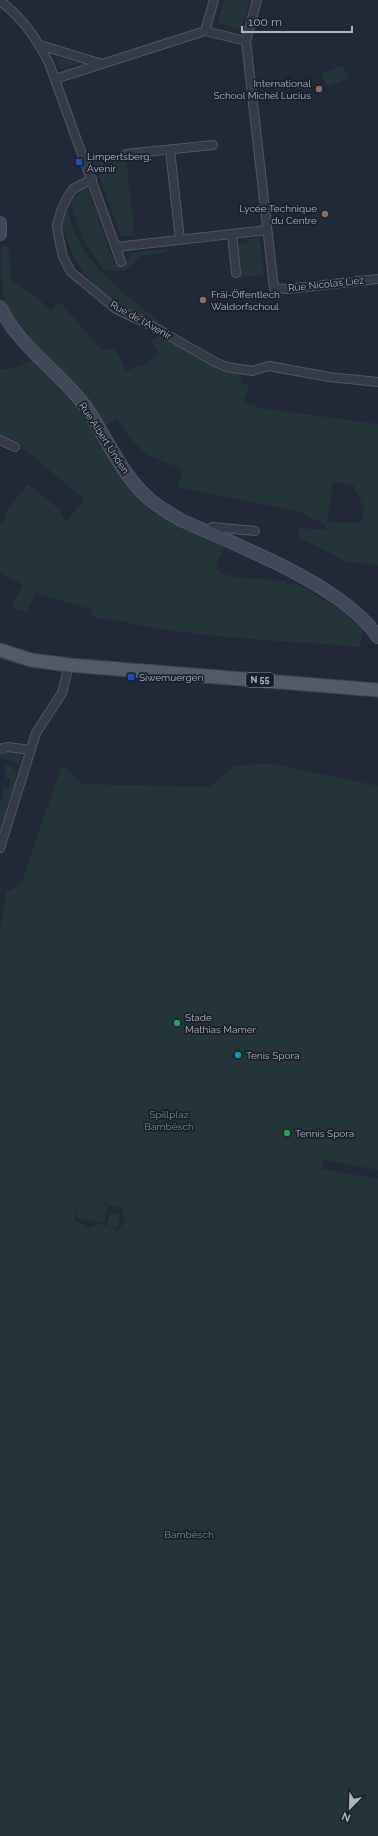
<svg xmlns="http://www.w3.org/2000/svg" width="378" height="1836" font-family="Raleway,sans-serif">
<style>
.green{fill:#243539;fill-rule:evenodd}
.lines{fill:none;stroke-linecap:round;stroke-linejoin:round}
.street-casing{stroke:#525765;stroke-width:10}
.secondary-casing{stroke:#525765;stroke-width:14}
.primary-casing{stroke:#3e4351;stroke-width:15}
.street{stroke:#343a48;stroke-width:8}
.secondary{stroke:#42485b;stroke-width:12}
.primary{stroke:#525968;stroke-width:13}
.education-dot{fill:#8d6e63;stroke:#1a1f2c;stroke-width:1.5}
.transit-dot{fill:#1a4fb4;stroke:#1a1f2c;stroke-width:1.5}
.leisure-dot{fill:#2e9e5b;stroke:#1a1f2c;stroke-width:1.5}
.culture-dot{fill:#0f9aa8;stroke:#1a1f2c;stroke-width:1.5}
.labels{text-anchor:middle;dominant-baseline:central;stroke-width:3.5;stroke-linejoin:round;paint-order:stroke}
.shield{fill:#1a1f2c;stroke:#828796;stroke-width:1}
.shield-label{font-size:9px;font-weight:bold;fill:#afb4c4}
.poi-label{font-size:10px;fill:#afb4c4;stroke:#1a1f2c;text-anchor:start}
.street-label{font-size:10px;fill:#afb4c4;stroke:#1a1f2c}
.park-label{font-size:10px;fill:#679477;stroke:#1a1f2c}
</style>
<rect width="100%" height="100%" fill="#212837"/>
<g class="green">
<polygon points="224,0 250,0 241,30 218,23"/>
<polygon points="53,52 60,53 57,57 76,63 82,60 84,62 61,69"/>
<polygon points="343,65 349,78 327,87 321,74"/>
<polygon points="126,157 135,236 121,236 94,162"/>
<polygon points="83,190 88,190 115,265 130,259 129,253 172,248 162,253 141,256 124,271 104,270 84,242 70,202"/>
<path d="M67 207C80 270 130 295 174 334 129 310 83 292 67 239 63 227 59 217 67 207Z"/>
<polygon points="260,238 264,275 240,277 236,245 248,243 248,239"/>
<path d="M2 246 9 247 11 280 31 293 51 310 60 302 101 349 116 350 126 371 148 363 159 352 150 341 161 335 224 370 242 375 240 383 250 386 243 402 261 408 378 424V565L347 562 298 537 299 528 325 530 326 525 297 511 177 487 183 469 147 455 133 441 116 419 104 427C90 406 74 385 57 366 44 352 27 340 16 325 0 303 0 273 2 246ZM333 482 353 485 364 508 361 523 327 522Z"/>
<path d="M34 360 72 397 126 486 154 513 224 547 216 566 220 573 235 577 286 581V584L297 583 340 610 363 629 360 647C284 640 200 639 125 622 114 619 103 621 92 616L93 610 35 593 27 612 11 607 23 585 0 573V525L4 521 8 509 28 484 60 510 62 517 67 521 84 499 13 440 0 436V369H11Z"/>
<polygon points="10,752 21,754 20,764 0,758 0,754"/>
<path d="M261 764H273L378 786V1170L324 1160 322 1169 378 1179V1836H0V935L6 890H12L14 886H17L21 884 62 765 82 784 210 787 234 766ZM79 1199 76 1218 104 1223 108 1206 90 1201 122 1208 125 1221 117 1232 111 1227 117 1228 120 1215 110 1213 107 1226 98 1224 89 1228 74 1220Z"/>
<polygon points="5,765 13,767 16,772 16,779 0,830 0,803 3,795 2,794 4,786 9,787 11,780 5,778 7,772 4,770"/>
</g>
<g class="lines">
<g class="street-casing">
<g id="street">
<polyline points="257,0 246,41 274,288 287,289 378,279"/>
<path d="M0 1C22 17 37 39 49 63L121 262"/>
<polyline points="205,31 246,41"/>
<polyline points="205,31 214,0"/>
<polyline points="40,45 102,64"/>
<polyline points="55,79 205,31"/>
<polyline points="170,150 180,240"/>
<polyline points="126,154 213,145"/>
<polyline points="92,179 73,189 67,198 61,211 57,225 59,239 63,257 71,272 116,309 152,326 215,362 227,367 252,371 269,366 329,377 378,382"/>
<polyline points="232,234 236,273"/>
<polyline points="116,247 267,230"/>
<polyline points="0,440 15,447"/>
<polyline points="208,532 212,527 255,531"/>
<polyline points="0,749 8,747 30,750"/>
<polyline points="0,848 36,733 62,693 69,665"/>
</g>
</g>
<g class="secondary-casing">
<g id="secondary">
<polyline points="0,223 0,234"/>
<path d="M0 307C19 347 59 371 85 406 106 435 119 471 146 496 156 506 169 513 181 520 240 547 341 584 378 637"/>
</g>
</g>
<g class="primary-casing">
<polyline id="primary" points="0,650 31,660 69,665 378,690"/>
</g>
<use href="#street" class="street"/>
<use href="#secondary" class="secondary"/>
<use href="#primary" class="primary"/>
</g>
<g class="education-dot">
<circle cx="319" cy="89" r="4"/>
<circle cx="325" cy="214" r="4"/>
<circle cx="203" cy="300" r="4"/>
</g>
<g class="transit-dot">
<rect x="75" y="158" width="8" height="8" rx="2"/>
<rect x="127" y="673" width="8" height="8" rx="2"/>
</g>
<g class="leisure-dot">
<circle cx="177" cy="1023" r="4"/>
<circle cx="287" cy="1133" r="4"/>
</g>
<circle class="culture-dot" cx="238" cy="1055" r="4"/>
<g class="labels">
<rect class="shield" x="246" y="673" width="28" height="14" rx="3"/>
<g class="shield-label">
<text x="260" y="680">N 55</text>
</g>
<g class="poi-label">
<text x="311" y="83" text-anchor="end">International<tspan x="311" dy="12">School Michel Lucius</tspan></text>
<text x="87" y="156">Limpertsberg,<tspan x="87" dy="12">Avenir</tspan></text>
<text x="317" y="208" text-anchor="end">Lycée Technique<tspan x="317" dy="12">du Centre</tspan></text>
<text x="211" y="294">Fräi-Öffentlech<tspan x="211" dy="12">Waldorfschoul</tspan></text>
<text x="139" y="677">Siwemuergen</text>
<text x="185" y="1017">Stade<tspan x="185" dy="12">Mathias Mamer</tspan></text>
<text x="246" y="1055">Tenis Spora</text>
<text x="295" y="1133">Tennis Spora</text>
</g>
<g class="street-label">
<text transform="translate(326 284) rotate(-6)">Rue Nicolas Liez</text>
<text transform="translate(141 320) rotate(29)">Rue de l'Avenir</text>
<text transform="translate(104 438) rotate(57)">Rue Albert Unden</text>
</g>
<g class="park-label">
<text x="169" y="1114">Spillplaz<tspan x="169" dy="12">Bambësch</tspan></text>
<text x="189" y="1534">Bambësch</text>
</g>
</g>
<g transform="translate(350 1808) rotate(203)" stroke="#1a1f2c" stroke-width="3" paint-order="stroke">
<path d="M0-3L7 15L0 10L-7 15Z" fill="#afb4c4"/>
<text y="-6" font-size="11" font-weight="bold" text-anchor="middle" fill="#afb4c4">N</text>
</g>
<path d="M242 26v6h110v-6" fill="none" stroke="#afb4c4" stroke-width="2"/>
<text x="248" y="26" font-size="12" fill="#afb4c4" stroke="#1a1f2c" stroke-width="3" paint-order="stroke">100 m</text>
</svg>
